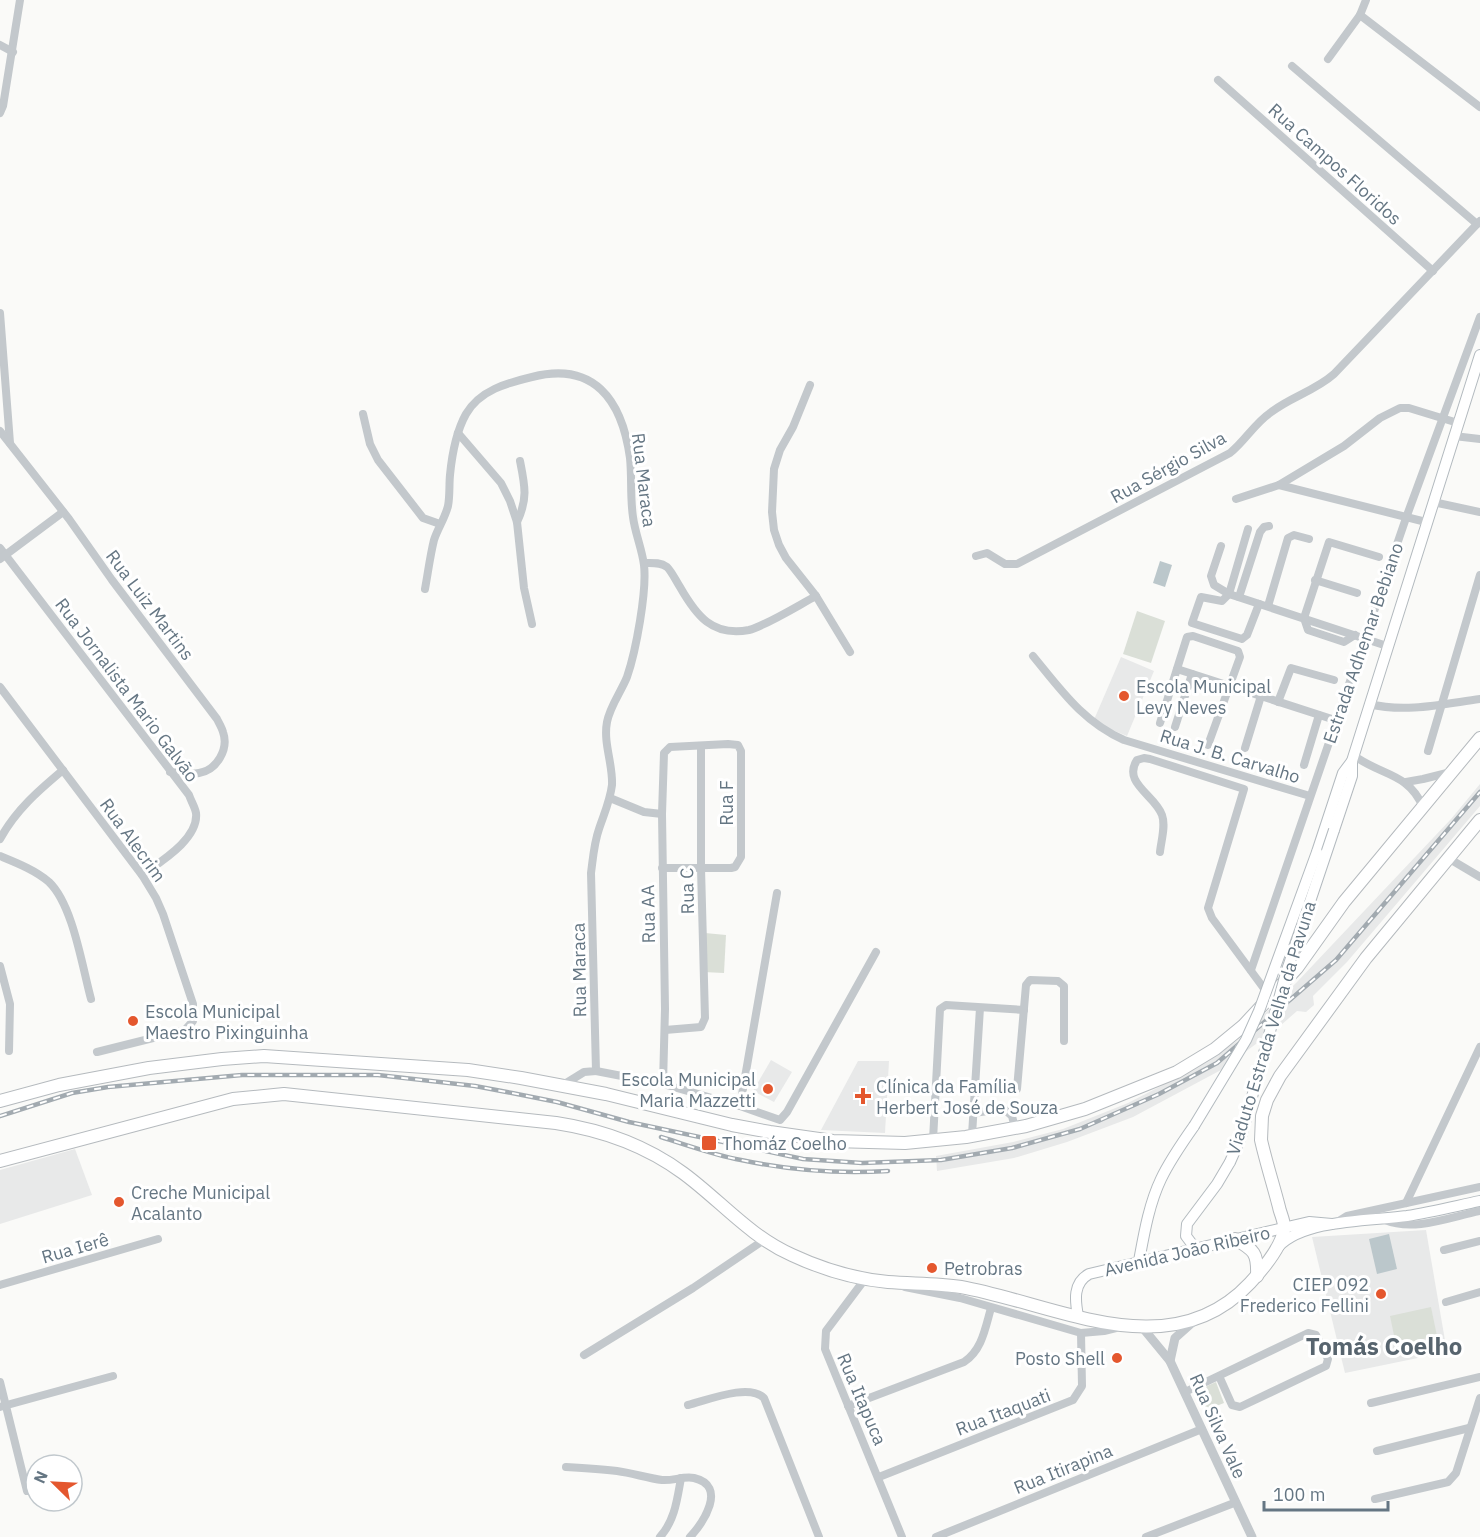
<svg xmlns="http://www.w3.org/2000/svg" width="1480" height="1537" font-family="'IBM Plex Sans',sans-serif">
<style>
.built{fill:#e8e9e9}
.green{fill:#dadfd7}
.water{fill:#bbc7cb}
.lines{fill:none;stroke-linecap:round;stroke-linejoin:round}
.secondary-casing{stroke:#b3babf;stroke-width:12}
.primary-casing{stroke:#b5babe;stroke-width:14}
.minor{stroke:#c3c8cc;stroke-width:8}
.tertiary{stroke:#c3c8cc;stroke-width:9}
.secondary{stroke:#fff;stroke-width:10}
.primary{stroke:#fff;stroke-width:12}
.rail-casing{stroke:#a2aab0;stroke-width:4.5}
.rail{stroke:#fff;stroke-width:2;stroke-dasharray:7;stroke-linecap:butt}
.secondary-bridge-casing{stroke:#b3babf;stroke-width:12;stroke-linecap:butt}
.secondary-bridge{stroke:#fff;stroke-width:10}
.poi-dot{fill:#e4572e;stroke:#fff;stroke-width:2}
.labels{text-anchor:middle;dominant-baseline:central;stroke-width:6;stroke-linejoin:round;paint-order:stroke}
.street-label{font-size:18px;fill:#657683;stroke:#fff}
.poi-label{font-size:18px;fill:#657683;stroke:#fff;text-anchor:start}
.district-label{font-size:24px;font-weight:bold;fill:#57646e;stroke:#fff}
</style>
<rect width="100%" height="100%" fill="#fafaf8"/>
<g class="built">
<polygon points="1121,657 1154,671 1127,736 1093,722"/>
<polygon points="1480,784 1480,806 1347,962 1313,996 1314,1005 1306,1012 1297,1011 1280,1026 1221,1070 1133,1117 1067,1142 1014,1158 937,1171 936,1156 1013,1142 1063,1129 1128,1103 1190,1071 1237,1041 1297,982 1451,819"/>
<polygon points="771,1060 792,1072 774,1102 753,1091"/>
<polygon points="858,1061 889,1061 885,1133 821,1130"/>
<polygon points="75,1149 92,1195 0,1224 0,1170"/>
<polygon points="1426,1230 1447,1352 1345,1373 1312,1237"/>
</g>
<g class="green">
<polygon points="1137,611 1165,621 1151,663 1123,654"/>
<polygon points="705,933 726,935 724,973 703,972"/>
<polygon points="1431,1307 1437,1336 1396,1345 1390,1316"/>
<polygon points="1216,1382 1224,1403 1206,1410 1198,1390"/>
</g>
<g class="water">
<polygon points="1160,561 1172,565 1165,587 1153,583"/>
<polygon points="1389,1234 1397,1269 1377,1274 1369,1239"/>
</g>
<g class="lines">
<g class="secondary-casing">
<g id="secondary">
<polyline points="1334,830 1352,776 1352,761"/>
<polyline points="1317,852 1343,773 1352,761 1480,355"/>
<path d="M1278 1247C1304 1219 1370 1221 1407 1216 1431 1212 1456 1206 1480 1201"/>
<polyline points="1195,1248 1186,1236 1187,1224 1217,1184 1230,1162"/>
<path d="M1139 1261C1144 1234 1149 1204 1161 1179 1170 1160 1182 1143 1194 1126"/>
<path d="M1078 1316C1075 1300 1073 1283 1089 1274L1309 1222 1332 1224"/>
</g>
</g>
<g class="primary-casing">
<g id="primary">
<polyline points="0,1101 59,1085 149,1068 222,1059 264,1056 468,1070 521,1078 606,1094 732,1125 770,1132 833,1141 905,1143 966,1137 1026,1126 1085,1109 1177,1072 1215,1049 1243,1026 1297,968 1344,902 1480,738"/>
<path d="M0 1161 233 1099 284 1094 556 1123C602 1130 645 1145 683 1173 720 1200 749 1236 792 1255 822 1269 855 1279 888 1282 913 1284 937 1283 961 1287 1056 1304 1170 1369 1250 1283 1262 1270 1282 1246 1284 1229 1285 1222 1280 1213 1279 1207 1273 1184 1266 1162 1261 1140L1262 1116 1267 1100 1280 1076 1366 958 1480 820"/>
<path d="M1235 1239C1254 1250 1258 1253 1257 1276"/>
</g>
</g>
<g class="minor">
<polyline points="1360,15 1480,107"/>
<polyline points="0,45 13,52"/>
<polyline points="1328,59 1360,15 1366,0"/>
<polyline points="1292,66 1477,224"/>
<polyline points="1218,80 1433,271"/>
<polyline points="0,113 3,106 20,0"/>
<polyline points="0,313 10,443"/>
<polyline points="810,385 793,427 780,450 774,469 772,512 774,530 779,545 786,558 816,596 850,652"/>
<polyline points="363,414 370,444 378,460 423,518 440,524"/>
<path d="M0 431 69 519 112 580 217 719C219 723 222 728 223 732 229 749 217 770 199 773 190 775 180 773 170 772"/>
<polyline points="458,433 501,483 510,501 517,522 524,588 532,624"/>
<polyline points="1454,436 1480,439"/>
<polyline points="1279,485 1426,522"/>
<polyline points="1236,499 1279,485 1344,446 1380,418 1400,408 1409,408 1458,423"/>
<polyline points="1433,502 1480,512"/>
<path d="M517 522C528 499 525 486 520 461"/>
<polyline points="1248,529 1229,594 1222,601 1201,597 1192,623 1242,639 1247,635 1259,604"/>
<polyline points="1221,546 1211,576 1214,585 1229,594 1387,646"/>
<path d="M0 548 189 795C191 801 195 807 196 813 199 839 160 862 142 875"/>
<path d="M976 556 987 553 1005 564H1017L1230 453C1245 441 1255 423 1270 413 1290 397 1315 391 1334 374L1480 221"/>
<polyline points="0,559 63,512"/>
<path d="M644 563C652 563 660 562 667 567 672 572 676 581 680 587 696 615 712 637 749 630 765 626 799 605 816 596"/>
<polyline points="1315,580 1357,593"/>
<path d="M425 589C428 573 430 556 434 540 438 528 445 518 448 506 450 496 449 485 450 475 452 454 456 432 466 414 480 390 507 383 532 377 594 361 622 400 630 458 632 477 630 497 633 517 635 533 642 549 644 565 647 591 636 651 627 677 621 692 610 706 607 722 603 743 613 764 612 785 610 801 604 814 599 829 594 843 593 858 591 873L596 1071 584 1072 563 1085"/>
<polyline points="1239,597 1260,532 1264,527 1269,526"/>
<polyline points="1268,606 1288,538 1294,535 1309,539"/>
<polyline points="1355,635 1344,642 1308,630 1304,618 1329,542 1379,557"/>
<path d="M1033 656C1061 690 1083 722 1124 740L1310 796"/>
<polyline points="1177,669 1335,720"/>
<polyline points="0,687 142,875 156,898 163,914 193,1004 193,1021 185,1030 97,1052"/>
<polyline points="1278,702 1291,668 1334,680"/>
<path d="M1369 704C1406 713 1443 704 1480 699"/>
<polyline points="1160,723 1187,637 1193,636 1238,651 1240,657 1208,745"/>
<polyline points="1175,727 1192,674"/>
<polyline points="1245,748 1261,696"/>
<polyline points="1428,751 1480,575"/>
<path d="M1353 755C1381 776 1408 772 1423 807"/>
<polyline points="1304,765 1319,715"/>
<polyline points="1406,782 1423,779 1451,772"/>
<polyline points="610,798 644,812 662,814"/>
<path d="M0 839C16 810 38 791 63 770"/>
<path d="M1160 852C1161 841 1166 826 1162 815 1155 795 1122 783 1137 760L1144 758 1150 759 1244 789 1208 908 1212 918 1268 994"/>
<path d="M0 856C17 863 35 870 49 882 73 905 82 966 91 999"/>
<polyline points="1448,858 1480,877"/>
<polyline points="662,868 731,868 735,867 741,857 741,751 738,745 728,744 670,747 664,753 662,814 665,1009 663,1084"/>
<polyline points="0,966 10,1004 9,1051"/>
<polyline points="1251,970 1406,518 1480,317"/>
<polyline points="665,1030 701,1027 705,1018 701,868 701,746"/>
<polyline points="596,1071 663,1084 740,1106 780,1120 787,1112 876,952"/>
<polyline points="1017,1089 1026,985 1030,980 1058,981 1064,986 1064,1041"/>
<polyline points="740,1106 777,893"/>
<polyline points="973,1113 1004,1109 1012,1116 1015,1128"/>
<polyline points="972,1135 980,1008"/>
<polyline points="933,1140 940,1009 946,1005 1024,1010"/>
<polyline points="1406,1203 1480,1047"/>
<path d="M1385 1220C1414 1232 1450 1217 1480 1211"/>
<polyline points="1339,1221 1347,1216 1480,1187"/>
<polyline points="1444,1250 1480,1241"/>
<polyline points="865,1279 826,1331 825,1349 902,1537"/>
<polyline points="0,1285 158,1239"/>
<polyline points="905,1287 960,1298 1081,1333 1104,1331 1120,1327"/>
<polyline points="1446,1302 1480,1292"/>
<polyline points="584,1355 693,1288 764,1240"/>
<polyline points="0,1382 27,1491"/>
<polyline points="1185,1392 1308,1333 1316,1335 1328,1359 1326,1366 1240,1407 1232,1405 1219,1376"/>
<polyline points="1371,1403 1480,1377"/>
<path d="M688 1405C708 1400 749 1383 764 1398L819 1537"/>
<path d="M848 1406 964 1362C982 1350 985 1329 991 1308"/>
<polyline points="0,1407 113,1376"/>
<polyline points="1377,1451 1469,1428"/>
<path d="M566 1467C583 1468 600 1469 617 1471 632 1473 647 1478 662 1480 673 1481 683 1476 694 1478 728 1486 703 1523 690 1537"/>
<polyline points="879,1477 1073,1400 1082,1386 1081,1333"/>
<polyline points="1375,1499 1448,1482 1456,1473 1480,1398"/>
<path d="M660 1537C675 1520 677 1500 681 1478"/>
<polyline points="936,1537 1202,1429"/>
<polyline points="1146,1537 1234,1503"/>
</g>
<g class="tertiary">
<polyline points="1142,1327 1170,1361 1252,1537"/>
<polyline points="1170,1361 1175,1338 1194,1321"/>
</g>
<use href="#secondary" class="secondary"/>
<use href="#primary" class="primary"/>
<g class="rail-casing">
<g id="rail">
<polyline points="0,1116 72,1093 108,1087 242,1075 378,1075 475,1086 512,1093 557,1102 629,1122 803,1159 862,1163 941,1160 1012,1148 1080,1129 1159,1094 1217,1063 1336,960 1480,792"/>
<path d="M661 1137C687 1145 714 1155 741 1160 788 1170 840 1174 888 1171"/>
</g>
</g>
<use href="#rail" class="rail"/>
<g class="secondary-bridge-casing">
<g id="secondary-bridge">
<polyline points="1194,1126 1246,1040 1259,1011 1317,852"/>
<polyline points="1230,1162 1241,1137 1286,973 1334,830"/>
</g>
</g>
<use href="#secondary-bridge" class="secondary-bridge"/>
</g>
<g class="poi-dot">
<circle cx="1124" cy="696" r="6"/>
<circle cx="133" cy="1021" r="6"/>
<circle cx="768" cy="1089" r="6"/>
<path d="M860 1087h6v6h6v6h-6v6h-6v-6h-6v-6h6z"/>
<rect x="701" y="1135" width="16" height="16" rx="3"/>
<circle cx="119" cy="1202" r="6"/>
<circle cx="932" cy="1268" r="6"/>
<circle cx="1381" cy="1294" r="6"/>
<circle cx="1117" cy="1358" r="6"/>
</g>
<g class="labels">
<g class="street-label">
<text transform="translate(1335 164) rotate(42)">Rua Campos Floridos</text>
<text transform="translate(1168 467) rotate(-29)">Rua Sérgio Silva</text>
<text transform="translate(644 480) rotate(83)">Rua Maraca</text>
<text transform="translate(150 605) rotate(53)">Rua Luiz Martins</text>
<text transform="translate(1363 643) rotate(-71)">Estrada Adhemar Bebiano</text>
<text transform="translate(127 690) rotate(53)">Rua Jornalista Mario Galvão</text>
<text transform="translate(1230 756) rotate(17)">Rua J. B. Carvalho</text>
<text transform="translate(726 803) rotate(-90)">Rua F</text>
<text transform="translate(133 840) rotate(54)">Rua Alecrim</text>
<text transform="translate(687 891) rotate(-91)">Rua C</text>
<text transform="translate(648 914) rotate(-91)">Rua AA</text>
<text transform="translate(579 970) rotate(-91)">Rua Maraca</text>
<text transform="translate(1271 1028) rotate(-73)">Viaduto Estrada Velha da Pavuna</text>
<text transform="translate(75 1248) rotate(-16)">Rua Ierê</text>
<text transform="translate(1187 1251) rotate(-13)">Avenida João Ribeiro</text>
<text transform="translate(862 1399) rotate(67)">Rua Itapuca</text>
<text transform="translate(1003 1412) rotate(-21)">Rua Itaquati</text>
<text transform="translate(1218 1426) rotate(66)">Rua Silva Vale</text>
<text transform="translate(1063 1469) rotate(-22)">Rua Itirapina</text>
</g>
<g class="poi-label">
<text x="1136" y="686">Escola Municipal<tspan x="1136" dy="21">Levy Neves</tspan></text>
<text x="145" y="1011">Escola Municipal<tspan x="145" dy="21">Maestro Pixinguinha</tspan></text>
<text x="756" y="1079" text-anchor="end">Escola Municipal<tspan x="756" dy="21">Maria Mazzetti</tspan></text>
<text x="876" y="1086">Clínica da Família<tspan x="876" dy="21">Herbert José de Souza</tspan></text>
<text x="722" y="1143">Thomáz Coelho</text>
<text x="131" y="1192">Creche Municipal<tspan x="131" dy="21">Acalanto</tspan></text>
<text x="944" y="1268">Petrobras</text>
<text x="1369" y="1284" text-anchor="end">CIEP 092<tspan x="1369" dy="21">Frederico Fellini</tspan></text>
<text x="1105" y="1358" text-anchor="end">Posto Shell</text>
</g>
<g class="district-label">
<text x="1384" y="1346">Tomás Coelho</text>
</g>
</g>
<g transform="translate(54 1483) rotate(294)"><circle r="28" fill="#ffffff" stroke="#c1c8cd" stroke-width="1.5"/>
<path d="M0-4.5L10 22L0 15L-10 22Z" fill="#e4572e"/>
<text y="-9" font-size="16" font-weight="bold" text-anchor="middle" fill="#657683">N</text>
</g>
<path d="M1264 1501v9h124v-9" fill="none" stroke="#657683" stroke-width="3"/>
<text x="1273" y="1501" font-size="18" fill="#657683" stroke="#ffffff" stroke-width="4.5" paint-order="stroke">100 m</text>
</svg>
